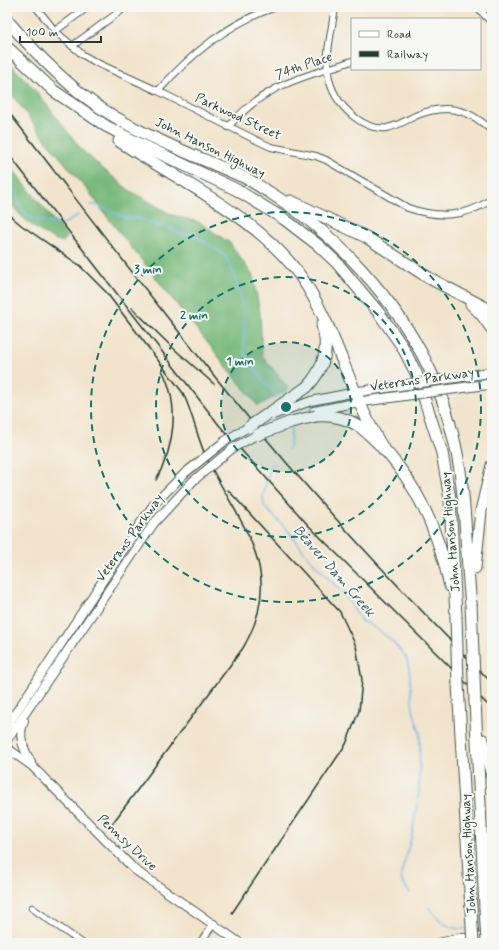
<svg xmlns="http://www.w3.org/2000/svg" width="499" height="950" font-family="Mynerve,sans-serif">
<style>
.forest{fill:#78b97b;stroke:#4c7b58}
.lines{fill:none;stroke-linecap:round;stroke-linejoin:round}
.stream{stroke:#7abaee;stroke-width:1.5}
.street-casing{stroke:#3f564b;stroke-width:8}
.secondary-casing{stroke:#3f564b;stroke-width:10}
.primary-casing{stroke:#3f564b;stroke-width:11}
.highway-casing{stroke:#3f564b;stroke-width:13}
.street{stroke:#fff;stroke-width:6}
.secondary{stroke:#fff;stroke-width:8}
.primary{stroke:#fff;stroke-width:9}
.highway{stroke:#fff;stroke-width:11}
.rail{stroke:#1f3d34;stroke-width:1.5}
.secondary-bridge-casing{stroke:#3f564b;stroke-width:10;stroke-linecap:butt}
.primary-bridge-casing{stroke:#3f564b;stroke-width:11;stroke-linecap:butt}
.highway-bridge-casing{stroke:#3f564b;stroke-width:13;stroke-linecap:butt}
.secondary-bridge{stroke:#fff;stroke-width:8}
.primary-bridge{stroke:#fff;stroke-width:9}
.highway-bridge{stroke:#fff;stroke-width:11}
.ring{fill:none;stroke:#0f766e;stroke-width:2;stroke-dasharray:7 5}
.labels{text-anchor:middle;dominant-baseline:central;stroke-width:4;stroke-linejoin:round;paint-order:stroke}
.street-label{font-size:13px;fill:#1f3d34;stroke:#f6f6f2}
.water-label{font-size:14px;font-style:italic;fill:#365c62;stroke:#f6f6f2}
.centre{fill:#0f766e;stroke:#f6f6f2;stroke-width:2}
.ring-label{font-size:12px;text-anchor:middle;font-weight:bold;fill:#0f766e;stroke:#f6f6f2;stroke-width:4;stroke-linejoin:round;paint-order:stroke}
</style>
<rect width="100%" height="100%" fill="#f6f6f2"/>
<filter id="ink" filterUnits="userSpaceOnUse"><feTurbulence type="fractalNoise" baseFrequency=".025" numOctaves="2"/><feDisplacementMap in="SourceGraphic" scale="8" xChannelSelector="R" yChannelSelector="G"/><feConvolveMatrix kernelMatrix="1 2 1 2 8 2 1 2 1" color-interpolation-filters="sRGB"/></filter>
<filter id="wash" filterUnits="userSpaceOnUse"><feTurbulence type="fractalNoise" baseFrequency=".012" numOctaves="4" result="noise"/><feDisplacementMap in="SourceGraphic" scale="16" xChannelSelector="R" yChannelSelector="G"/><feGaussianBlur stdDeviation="0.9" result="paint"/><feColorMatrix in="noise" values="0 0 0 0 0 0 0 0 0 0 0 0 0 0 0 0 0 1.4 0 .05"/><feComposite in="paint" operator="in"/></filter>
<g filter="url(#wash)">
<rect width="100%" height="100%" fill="#f2e4cc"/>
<g class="forest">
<polygon points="7,60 36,91 82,150 102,168 129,190 172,215 199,222 230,243 253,276 260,313 262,355 289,389 258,406 108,218 93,197 48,143 7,88"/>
<path d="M7 162 67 237 63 242C40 236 22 218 7 200Z"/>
</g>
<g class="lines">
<g class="stream">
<polyline points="7,181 15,192 23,210 27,216 33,219 58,225 64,224 78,215"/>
<polyline points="91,205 97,205 126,218 139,218 153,224 170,228 180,234 194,235 219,251 225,257 230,264 240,295 244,322 244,352 263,381 281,400"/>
<polyline points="288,449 290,446 291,428"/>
<polyline points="273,462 270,468 263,496 264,506 290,533 309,558 348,599 362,622 368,623 390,639 406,657 409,668 413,710 420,733 419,792 412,835 401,874 402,882 410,893"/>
<path d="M429 908C442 923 447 930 468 929"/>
</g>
</g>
</g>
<g filter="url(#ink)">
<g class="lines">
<g class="street-casing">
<g id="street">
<path d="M36 7 55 31 83 55 97 63 158 91 254 139 271 147 316 156 326 160 408 208C438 218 465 218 492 199"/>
<path d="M335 7C329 50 315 84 353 116 363 124 374 130 387 128 397 126 405 121 415 116 445 103 469 108 492 131"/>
<polyline points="477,7 492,23"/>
<polyline points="55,31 88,7"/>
<polyline points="72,46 126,7"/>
<path d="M158 91C191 54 228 23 276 7"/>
<path d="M228 127C267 83 299 79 352 61"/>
<polyline points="32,908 82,943"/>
<polyline points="200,943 214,923"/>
</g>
</g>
<g class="secondary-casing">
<g id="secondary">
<polyline points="311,401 356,392"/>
<polyline points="314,411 359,402"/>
<path d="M24 721C17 736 24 749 31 763"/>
<polyline points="7,726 142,521 155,503 185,473"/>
<polyline points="7,740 154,523 193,481"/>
<polyline points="7,748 32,766 135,870 240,943"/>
<polyline points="439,943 460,938 491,937"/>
</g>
</g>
<g class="primary-casing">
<g id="primary">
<polyline points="467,376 492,372"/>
<polyline points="467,387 492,384"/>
<polyline points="356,392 397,386"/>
<polyline points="359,402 401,396"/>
</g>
</g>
<g class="highway-casing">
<g id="highway">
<path d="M7 20C30 47 56 74 84 96 130 132 188 152 241 176 251 180 260 187 269 192 334 232 396 299 429 368 441 392 449 418 455 444 467 497 465 550 471 604"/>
<polyline points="7,47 54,91 106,126 138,143 237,190 284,219 318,245 337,263 379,313 402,346 416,373 442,453 450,499 456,616"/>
<path d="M119 141C181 182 267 221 307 286 339 338 352 399 384 450"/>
<polyline points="291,201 366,237 429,278 492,311"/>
<polyline points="471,304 482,315 492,329"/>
<path d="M307 387C324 369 330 349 322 325"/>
<path d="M316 416C330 415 346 418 359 426 409 466 437 524 450 586"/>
<polyline points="475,568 481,511 492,465"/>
<polyline points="458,684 471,909"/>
<polyline points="475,701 485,908"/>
<polyline points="483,740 492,776"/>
</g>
</g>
<use href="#street" class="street"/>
<use href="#secondary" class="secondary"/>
<use href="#primary" class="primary"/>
<use href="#highway" class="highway"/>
<g class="rail">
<path d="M7 110C95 223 181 339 274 448 343 530 417 607 492 683"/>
<polyline points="7,152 219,425 308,525 492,709"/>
<polyline points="7,213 21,225 82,267"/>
<path d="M78 264 106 292 183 393C193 414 197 438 207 459 240 526 288 571 243 648L109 828"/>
<polyline points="132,308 173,348 214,384"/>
<path d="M156 480C175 446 180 405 162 370"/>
<polyline points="228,490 340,612 356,646 362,680 359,711 346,744 232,913"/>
</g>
<g class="secondary-bridge-casing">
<g id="secondary-bridge">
<polyline points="273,415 311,401"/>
<polyline points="185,473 225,441 253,424"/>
<polyline points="193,481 233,448 260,433"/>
</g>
</g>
<g class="primary-bridge-casing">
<g id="primary-bridge">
<polyline points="397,386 467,376"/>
<polyline points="401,396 467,387"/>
</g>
</g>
<g class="highway-bridge-casing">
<g id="highway-bridge">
<polyline points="249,427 307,387"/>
<polyline points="257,435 291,422 316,416"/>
<polyline points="471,604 475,701"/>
<polyline points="456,616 458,684"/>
<polyline points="485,908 487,943"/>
<polyline points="471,909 473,943"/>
</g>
</g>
<use href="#secondary-bridge" class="secondary-bridge"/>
<use href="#primary-bridge" class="primary-bridge"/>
<use href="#highway-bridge" class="highway-bridge"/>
</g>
</g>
<circle cx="286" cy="407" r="65" fill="#0f766e" fill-opacity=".12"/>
<g class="ring">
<circle cx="286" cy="407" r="65"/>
<circle cx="286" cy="407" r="130"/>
<circle cx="286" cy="407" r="195"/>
</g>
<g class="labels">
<g class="street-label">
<text transform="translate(304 66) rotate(-19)">74th Place</text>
<text transform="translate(238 117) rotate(25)">Parkwood Street</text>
<text transform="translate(210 148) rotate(26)">John Hanson Highway</text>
<text transform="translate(422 380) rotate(-8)">Veterans Parkway</text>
<text transform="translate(451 532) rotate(-95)">John Hanson Highway</text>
<text transform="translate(130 538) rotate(-54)">Veterans Parkway</text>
<text transform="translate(127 843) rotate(43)">Pennsy Drive</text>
<text transform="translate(469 854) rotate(-93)">John Hanson Highway</text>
</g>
<g class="water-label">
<text transform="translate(334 571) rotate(49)">Beaver Dam Creek</text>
</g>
</g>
<circle cx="286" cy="407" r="6" class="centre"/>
<g class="ring-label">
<text x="148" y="273">3 min</text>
<text x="194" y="319">2 min</text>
<text x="240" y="365">1 min</text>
</g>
<rect width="499" height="950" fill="none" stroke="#f6f6f2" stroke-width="24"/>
<rect x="351" y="18" width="130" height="52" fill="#f6f6f2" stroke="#a0aca6"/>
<rect x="359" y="31" width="20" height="6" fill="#ffffff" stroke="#a0aca6"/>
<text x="387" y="38" font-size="12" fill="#1f3d34">Road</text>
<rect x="359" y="51" width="20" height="6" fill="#1f3d34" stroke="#a0aca6"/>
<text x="387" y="58" font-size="12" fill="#1f3d34">Railway</text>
<path d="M20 36v6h81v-6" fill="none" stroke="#1f3d34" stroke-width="2"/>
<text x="26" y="36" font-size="12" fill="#1f3d34" stroke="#f6f6f2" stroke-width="3" paint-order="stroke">100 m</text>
</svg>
